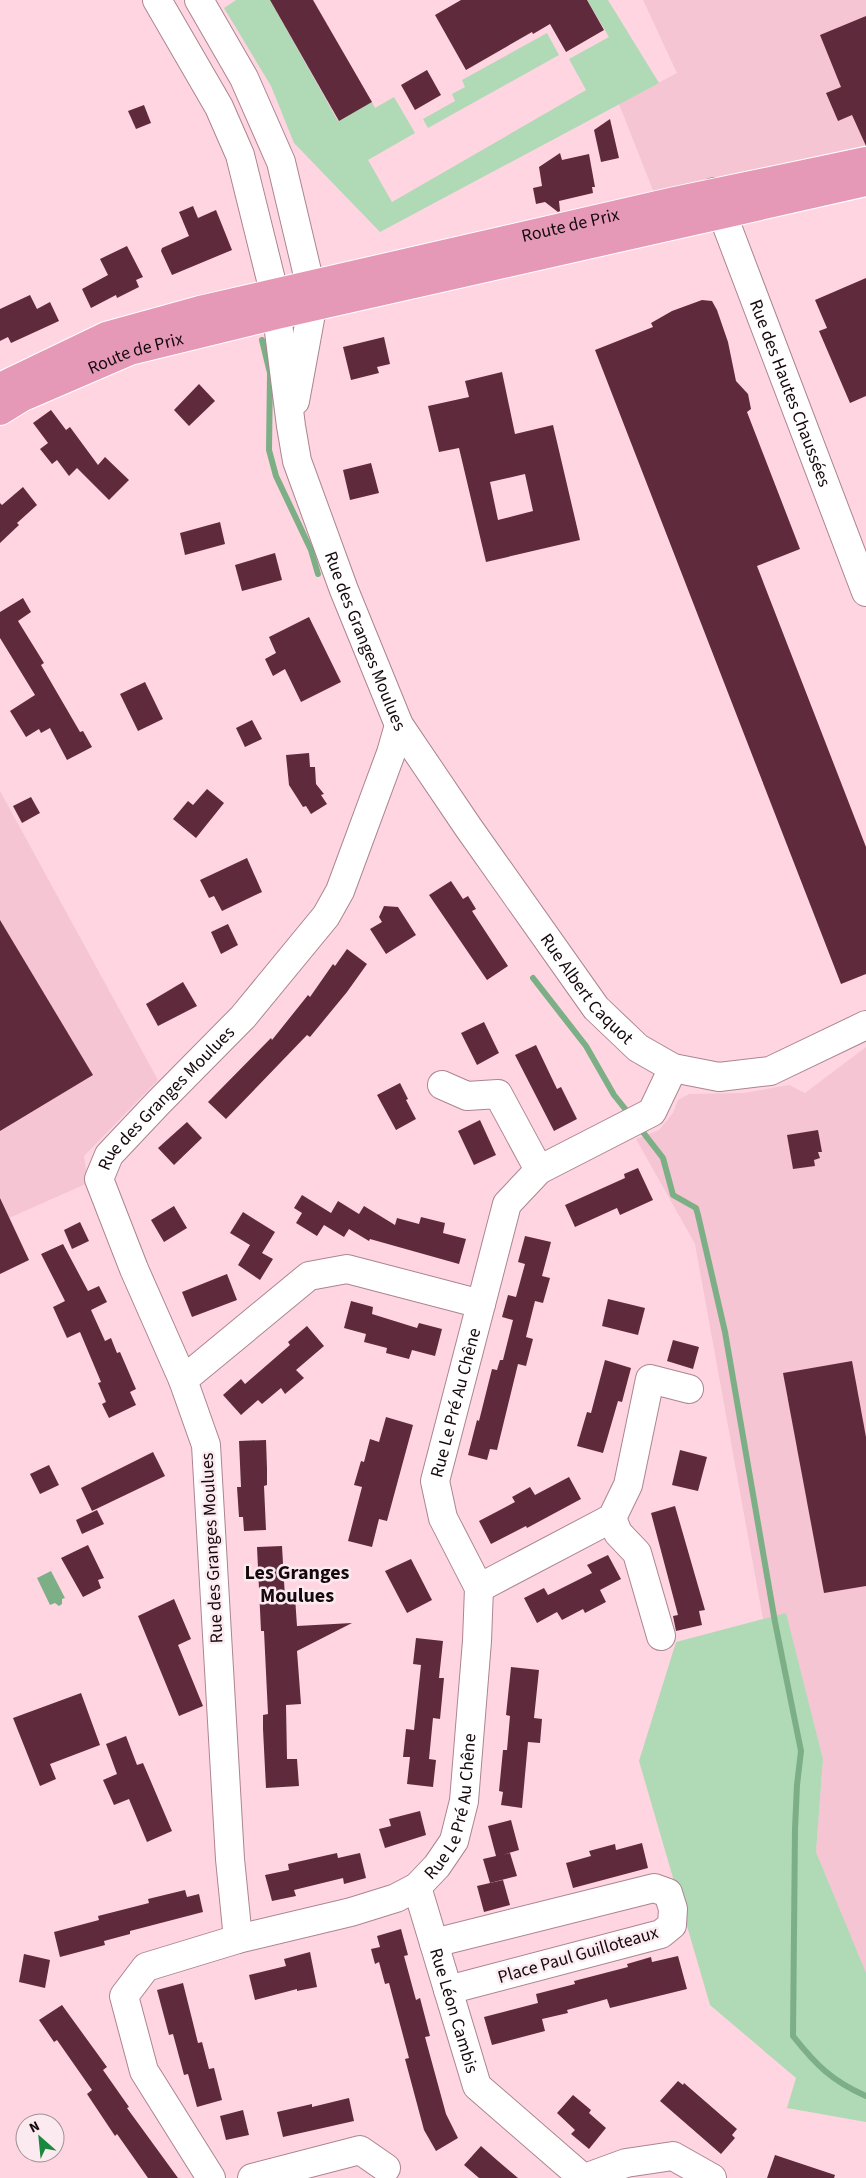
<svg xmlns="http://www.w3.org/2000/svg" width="866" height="2178" font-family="'Source Sans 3',sans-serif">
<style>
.built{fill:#f5c5d3}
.green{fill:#b0d9b6}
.water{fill:#7daf86}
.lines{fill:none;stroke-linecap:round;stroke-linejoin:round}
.stream{stroke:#7daf86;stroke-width:6}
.building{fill:#602a3d;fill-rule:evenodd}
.minor-casing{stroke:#ab8590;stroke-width:30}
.major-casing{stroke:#fff;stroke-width:30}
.minor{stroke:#fff;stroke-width:28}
.major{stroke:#e599b6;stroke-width:28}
.labels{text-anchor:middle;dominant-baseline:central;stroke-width:5;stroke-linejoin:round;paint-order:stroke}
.street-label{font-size:18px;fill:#16090d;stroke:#fbeaef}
.quarter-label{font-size:20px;font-weight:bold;fill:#16090d;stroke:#fbeaef}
</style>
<rect width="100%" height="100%" fill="#ffd5e1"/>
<g class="built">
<polygon points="643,0 866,0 866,145 654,193 619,104 677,73"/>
<polygon points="0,791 158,1080 84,1156 88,1183 0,1222"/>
<polygon points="866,1047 866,1974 816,1852 823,1759 786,1614 763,1619 695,1244 636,1139 659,1130 673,1113 678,1100 689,1094 744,1093 789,1085 805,1093"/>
</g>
<g class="green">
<polygon points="236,0 270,0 338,121 372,102 375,108 394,97 415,133 368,160 392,202 586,90 569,59 609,37 587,0 608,0 659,83 380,232 294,143 271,86 224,8"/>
<polygon points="547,33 559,55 428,128 423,119 455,101 452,94 465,87 462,80"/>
<polygon points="786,1613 823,1759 816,1852 866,1973 866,2122 787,2108 796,2078 710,2005 639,1761 676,1642"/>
</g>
<polygon class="water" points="51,1571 65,1598 62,1599 62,1604 59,1606 55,1603 50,1605 37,1578"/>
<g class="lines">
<g class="stream">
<polyline points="262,340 270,373 269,450 276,476 311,550 318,574"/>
<polyline points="533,978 586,1046 614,1095 630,1115"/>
<path d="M639 1127 663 1158 673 1195 696 1208 698 1215 725 1332 775 1622 801 1751 797 1785 795 1829 793 2036C816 2065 832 2081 866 2096"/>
</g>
</g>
<g class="building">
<polygon points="270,0 313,0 372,102 339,121"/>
<polygon points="461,0 587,0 604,30 566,52 550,24 533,34 532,32 466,70 435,15"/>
<polygon points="866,16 866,146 852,115 838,121 826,93 841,87 820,35"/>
<polygon points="427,70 441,95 415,110 401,85"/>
<polygon points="144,105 151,123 136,129 128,111"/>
<polygon points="610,119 619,158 601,162 594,130"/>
<polygon points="560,153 562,160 589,154 595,187 592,187 593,193 559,201 560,211 558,212 545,202 536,204 533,188 542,186 539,167"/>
<polygon points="193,206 198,218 216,210 232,250 172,275 161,251 162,248 189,236 179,212"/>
<polygon points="127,246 143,277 136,280 139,287 117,298 116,295 91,308 82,289 108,275 100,259"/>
<polygon points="866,278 866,396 850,403 819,331 827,328 815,300"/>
<polygon points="30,295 37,309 50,302 59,321 11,343 8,337 0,341 0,309"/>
<polygon points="702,300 712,301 717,310 728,342 736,381 748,394 751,409 747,412 800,549 757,566 866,847 866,974 841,984 595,350 653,327 651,323 672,311"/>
<polygon points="384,337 390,364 377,367 379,373 351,380 343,347"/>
<path d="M502 372 515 434 553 425 580 540 486 562 459 448 439 452 428 406 469 397 465 381ZM525 474 533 511 498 520 490 482Z"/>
<polygon points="199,384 215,401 189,426 174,410"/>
<polygon points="51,410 66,430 70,427 98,465 105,457 129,480 109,500 77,468 69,476 57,460 52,464 40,449 48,443 33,423"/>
<polygon points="371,463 379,493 350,500 343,470"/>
<polygon points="23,487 37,505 17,523 19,525 0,543 0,503 2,505"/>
<polygon points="220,522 225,544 185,555 180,533"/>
<polygon points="275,553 282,580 242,591 235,565"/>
<polygon points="23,598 31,612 18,621 44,663 41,665 80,732 83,731 92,747 67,760 50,728 41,733 39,729 26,737 10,711 35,695 0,638 0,612"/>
<polygon points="309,617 341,682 301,702 285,669 273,676 265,659 276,653 269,637"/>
<polygon points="145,682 163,719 138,731 120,694"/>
<polygon points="252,720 262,739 245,747 236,728"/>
<polygon points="309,753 310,767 315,767 316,784 324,794 321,795 327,804 311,814 306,806 303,807 289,785 286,755"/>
<polygon points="207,789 224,803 196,838 173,819 188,801 193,805"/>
<polygon points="31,797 40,813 22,823 13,806"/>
<polygon points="247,858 262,892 222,911 214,896 209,898 200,880"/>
<polygon points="451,881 463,899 468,896 476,909 472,911 508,966 487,980 429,895"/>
<polygon points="384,906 398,907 416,935 386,954 370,929 382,922 379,917"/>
<polygon points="0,920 93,1075 0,1131"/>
<polygon points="228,924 238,945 221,954 211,932"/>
<polygon points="347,949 367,964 347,992 310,1037 307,1035 226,1119 208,1102 271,1038 272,1040 308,995 310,997 333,964 335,966"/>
<polygon points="183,982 197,1006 158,1026 146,1004"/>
<polygon points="484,1022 499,1053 477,1065 461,1033"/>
<polygon points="536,1045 557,1089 561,1087 577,1119 554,1131 515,1055"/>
<polygon points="400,1083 408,1099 406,1100 416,1119 396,1130 377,1095"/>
<polygon points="480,1120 496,1155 474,1165 458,1131"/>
<polygon points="187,1122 202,1138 174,1165 158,1148"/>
<polygon points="818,1130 822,1152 818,1152 820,1158 814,1160 815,1166 793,1169 787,1135"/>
<polygon points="638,1168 653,1200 620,1215 617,1208 575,1227 565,1205 625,1178 624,1174"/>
<polygon points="302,1195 331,1213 338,1201 359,1214 364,1206 395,1225 397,1218 419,1224 421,1217 445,1223 443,1233 466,1239 459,1264 370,1239 369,1241 349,1229 344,1237 324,1225 317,1236 296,1223 302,1213 294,1208"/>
<polygon points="0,1198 29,1260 0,1274"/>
<polygon points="174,1206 187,1228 164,1242 151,1220"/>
<polygon points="243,1212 275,1232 262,1253 273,1259 260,1280 238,1265 250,1245 230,1233"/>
<polygon points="80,1222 89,1241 72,1249 64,1230"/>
<polygon points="525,1236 551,1242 542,1276 550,1278 543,1303 535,1301 526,1337 533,1339 526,1366 518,1364 497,1450 490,1449 487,1460 468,1455 477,1420 479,1421 492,1369 497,1370 500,1360 503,1360 513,1320 502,1317 508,1295 516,1297 525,1264 518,1262"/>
<polygon points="63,1244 88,1291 99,1286 107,1302 91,1310 105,1341 111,1338 117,1353 120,1352 136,1389 130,1392 136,1405 109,1418 102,1404 106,1402 98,1383 101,1382 80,1332 67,1338 53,1307 65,1301 41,1254"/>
<polygon points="227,1274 237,1300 192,1317 182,1292"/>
<polygon points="608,1299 645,1308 638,1335 602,1326"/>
<polygon points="351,1301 373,1307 372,1314 417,1328 419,1323 442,1329 435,1356 412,1350 409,1359 386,1353 387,1348 364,1342 366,1334 344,1328"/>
<polygon points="307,1326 324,1346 296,1370 304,1378 285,1394 281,1388 262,1404 258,1400 241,1415 223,1395 241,1379 245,1384 290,1345 288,1342"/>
<polygon points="673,1340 699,1347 693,1369 667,1361"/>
<polygon points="605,1360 631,1368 622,1402 618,1401 603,1453 577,1446 587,1412 591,1413"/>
<polygon points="852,1361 866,1437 866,1586 824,1593 783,1373"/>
<polygon points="386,1417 413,1425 387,1521 379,1519 372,1547 348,1541 362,1487 354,1485 361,1461 364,1462 370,1439 379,1442"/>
<polygon points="266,1440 267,1469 267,1485 264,1486 266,1530 244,1531 243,1517 239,1517 237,1487 241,1487 239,1441"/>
<polygon points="680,1450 707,1457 698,1491 672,1485"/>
<polygon points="153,1452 165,1476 92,1511 81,1488"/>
<polygon points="49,1465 59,1485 40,1494 30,1474"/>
<polygon points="569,1477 581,1499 527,1528 526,1526 491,1544 479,1521 515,1502 512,1497 530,1487 535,1495"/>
<polygon points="675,1506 705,1610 699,1611 702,1625 676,1631 673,1616 678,1615 651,1513"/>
<polygon points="97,1510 104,1524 82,1534 76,1520"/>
<polygon points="88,1545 104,1578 98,1580 101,1588 83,1597 61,1558"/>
<polygon points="282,1546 285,1598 295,1597 297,1626 352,1623 297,1651 301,1704 286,1705 287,1759 297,1759 299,1786 266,1788 263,1729 263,1715 268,1714 264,1631 261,1631 257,1547"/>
<polygon points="608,1555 621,1579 600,1590 606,1602 585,1613 583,1609 562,1620 557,1612 537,1623 524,1598 544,1588 548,1595 592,1573 587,1565"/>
<polygon points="411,1559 432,1600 407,1613 385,1571"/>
<polygon points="174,1599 191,1639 178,1645 203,1706 179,1716 138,1616"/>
<polygon points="416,1638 443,1641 439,1678 444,1678 440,1719 433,1718 429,1759 436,1760 433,1787 407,1784 410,1757 403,1757 406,1729 414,1730 421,1665 413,1664"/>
<polygon points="511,1667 539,1670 534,1718 542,1719 540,1743 528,1742 522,1808 501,1805 503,1792 499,1791 503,1750 507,1750 510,1716 506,1715"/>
<polygon points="81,1693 100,1745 50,1764 56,1779 40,1786 13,1718"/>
<polygon points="126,1736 137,1765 143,1763 172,1831 147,1842 129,1799 114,1805 103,1780 117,1774 106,1744"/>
<polygon points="420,1811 426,1835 385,1848 379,1829 391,1826 389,1819"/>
<polygon points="511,1820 519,1850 502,1855 510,1853 517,1876 490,1883 483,1859 496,1856 488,1826"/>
<polygon points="642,1843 648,1868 573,1888 566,1863 591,1856 589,1851 615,1844 616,1850"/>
<polygon points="337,1853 338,1858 360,1853 366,1878 344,1884 343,1878 294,1890 296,1896 272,1901 265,1875 289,1870 288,1864"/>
<polygon points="503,1880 510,1905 484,1912 477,1886"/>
<polygon points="185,1890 187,1897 199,1894 203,1912 130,1931 130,1934 104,1941 105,1945 60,1957 54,1932 99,1920 98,1916 149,1903 148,1899"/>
<polygon points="401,1929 408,1955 404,1956 416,2000 420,1998 430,2036 425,2037 446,2114 458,2138 436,2151 424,2130 405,2059 409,2058 389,1983 385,1984 379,1962 375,1964 371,1949 380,1947 377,1936"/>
<polygon points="310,1952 317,1987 297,1991 297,1989 255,2000 249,1975 286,1966 284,1959"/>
<polygon points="24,1954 50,1960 45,1988 19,1982"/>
<polygon points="678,1956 687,1989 610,2008 607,1999 567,2010 568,2013 542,2019 545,2031 492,2045 484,2017 538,2003 536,1994 575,1984 574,1981 628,1967 627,1964 651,1957 652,1962"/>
<polygon points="183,1983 198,2043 202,2042 209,2069 214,2068 222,2100 197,2107 188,2074 184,2075 173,2034 169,2035 157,1990"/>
<polygon points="62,2005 107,2067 103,2070 129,2107 127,2108 178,2178 148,2178 117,2134 115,2136 87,2094 92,2090 57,2040 54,2042 39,2020"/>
<polygon points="678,2081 683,2085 684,2083 737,2129 732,2135 735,2138 721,2154 660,2101"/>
<polygon points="573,2095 591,2110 589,2113 606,2128 589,2149 571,2134 575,2130 557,2113"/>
<polygon points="349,2098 354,2121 283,2137 277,2112 312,2104 312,2107"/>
<polygon points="243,2110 249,2135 226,2140 220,2116"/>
<polygon points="481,2146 498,2161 518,2178 479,2178 464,2165"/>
<polygon points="775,2155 835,2175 834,2178 767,2178"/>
</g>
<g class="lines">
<g class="minor-casing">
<g id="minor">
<path id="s1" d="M157 0 219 107 240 155 274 292 291 426 297 461 344 590 399 725 468 827 596 1008 638 1048 673 1068 719 1077 770 1071 866 1025"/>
<polyline points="199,0 244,78 281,162 310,284 312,308 295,401"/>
<path id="s2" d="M714 192 866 592"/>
<polyline points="442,1085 467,1096 498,1094 539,1170"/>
<polyline points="183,1380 309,1276 347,1269 481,1304"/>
<polyline points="612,1518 618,1533 637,1553 661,1636"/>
<polyline points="479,1588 612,1518 628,1485 650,1379 689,1389"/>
<path id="s3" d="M417 1887 477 2086 583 2178"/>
<path id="s4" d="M238 1939 230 1859 206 1445 183 1380 134 1269 99 1179 109 1155 159 1102 243 1017 326 916 340 891 391 753 399 725"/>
<polyline points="434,1943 654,1888 668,1893 673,1909 672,1925 661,1934 448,1990"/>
<path id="s5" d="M211 2178 144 2071 124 1996 146 1967 238 1939 351 1912 396 1898 417 1887 437 1866 454 1841 464 1801 477 1641 479 1588 443 1518 435 1481 507 1204 539 1170 652 1112 673 1068"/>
<polyline points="252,2178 360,2150 386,2168"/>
<polyline points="585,2178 626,2163 673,2156 712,2178"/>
</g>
</g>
<g class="major-casing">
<g id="major">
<path id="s6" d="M0 387 106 336 200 310 675 201 866 161"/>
<path id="s7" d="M0 411 21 398 130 351 277 315 866 182"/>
</g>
</g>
<use href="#minor" class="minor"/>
<use href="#major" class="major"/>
</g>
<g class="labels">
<g class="street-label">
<text stroke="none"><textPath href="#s6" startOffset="595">Route de Prix</textPath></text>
<text stroke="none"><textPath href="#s7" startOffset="148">Route de Prix</textPath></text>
<text stroke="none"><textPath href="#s2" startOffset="215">Rue des Hautes Chaussées</textPath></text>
<text stroke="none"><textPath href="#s1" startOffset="680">Rue des Granges Moulues</textPath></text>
<text stroke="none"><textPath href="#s1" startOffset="1095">Rue Albert Caquot</textPath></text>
<text stroke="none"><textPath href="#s4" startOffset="888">Rue des Granges Moulues</textPath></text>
<text stroke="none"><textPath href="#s5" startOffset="1035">Rue Le Pré Au Chêne</textPath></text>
<text transform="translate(212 1548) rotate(-93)">Rue des Granges Moulues</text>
<text stroke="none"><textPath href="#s5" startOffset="615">Rue Le Pré Au Chêne</textPath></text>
<text transform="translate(578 1955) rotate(-16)">Place Paul Guilloteaux</text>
<text stroke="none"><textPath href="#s3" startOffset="129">Rue Léon Cambis</textPath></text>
</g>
<g class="quarter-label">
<text x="297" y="1573">Les Granges<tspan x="297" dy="23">Moulues</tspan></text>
</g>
</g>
<g transform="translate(40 2138) rotate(333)"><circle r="24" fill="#fbeaef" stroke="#9f9095"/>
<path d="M0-4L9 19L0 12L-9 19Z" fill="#1b8840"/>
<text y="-8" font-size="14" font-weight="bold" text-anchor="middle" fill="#16090d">N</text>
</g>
</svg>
